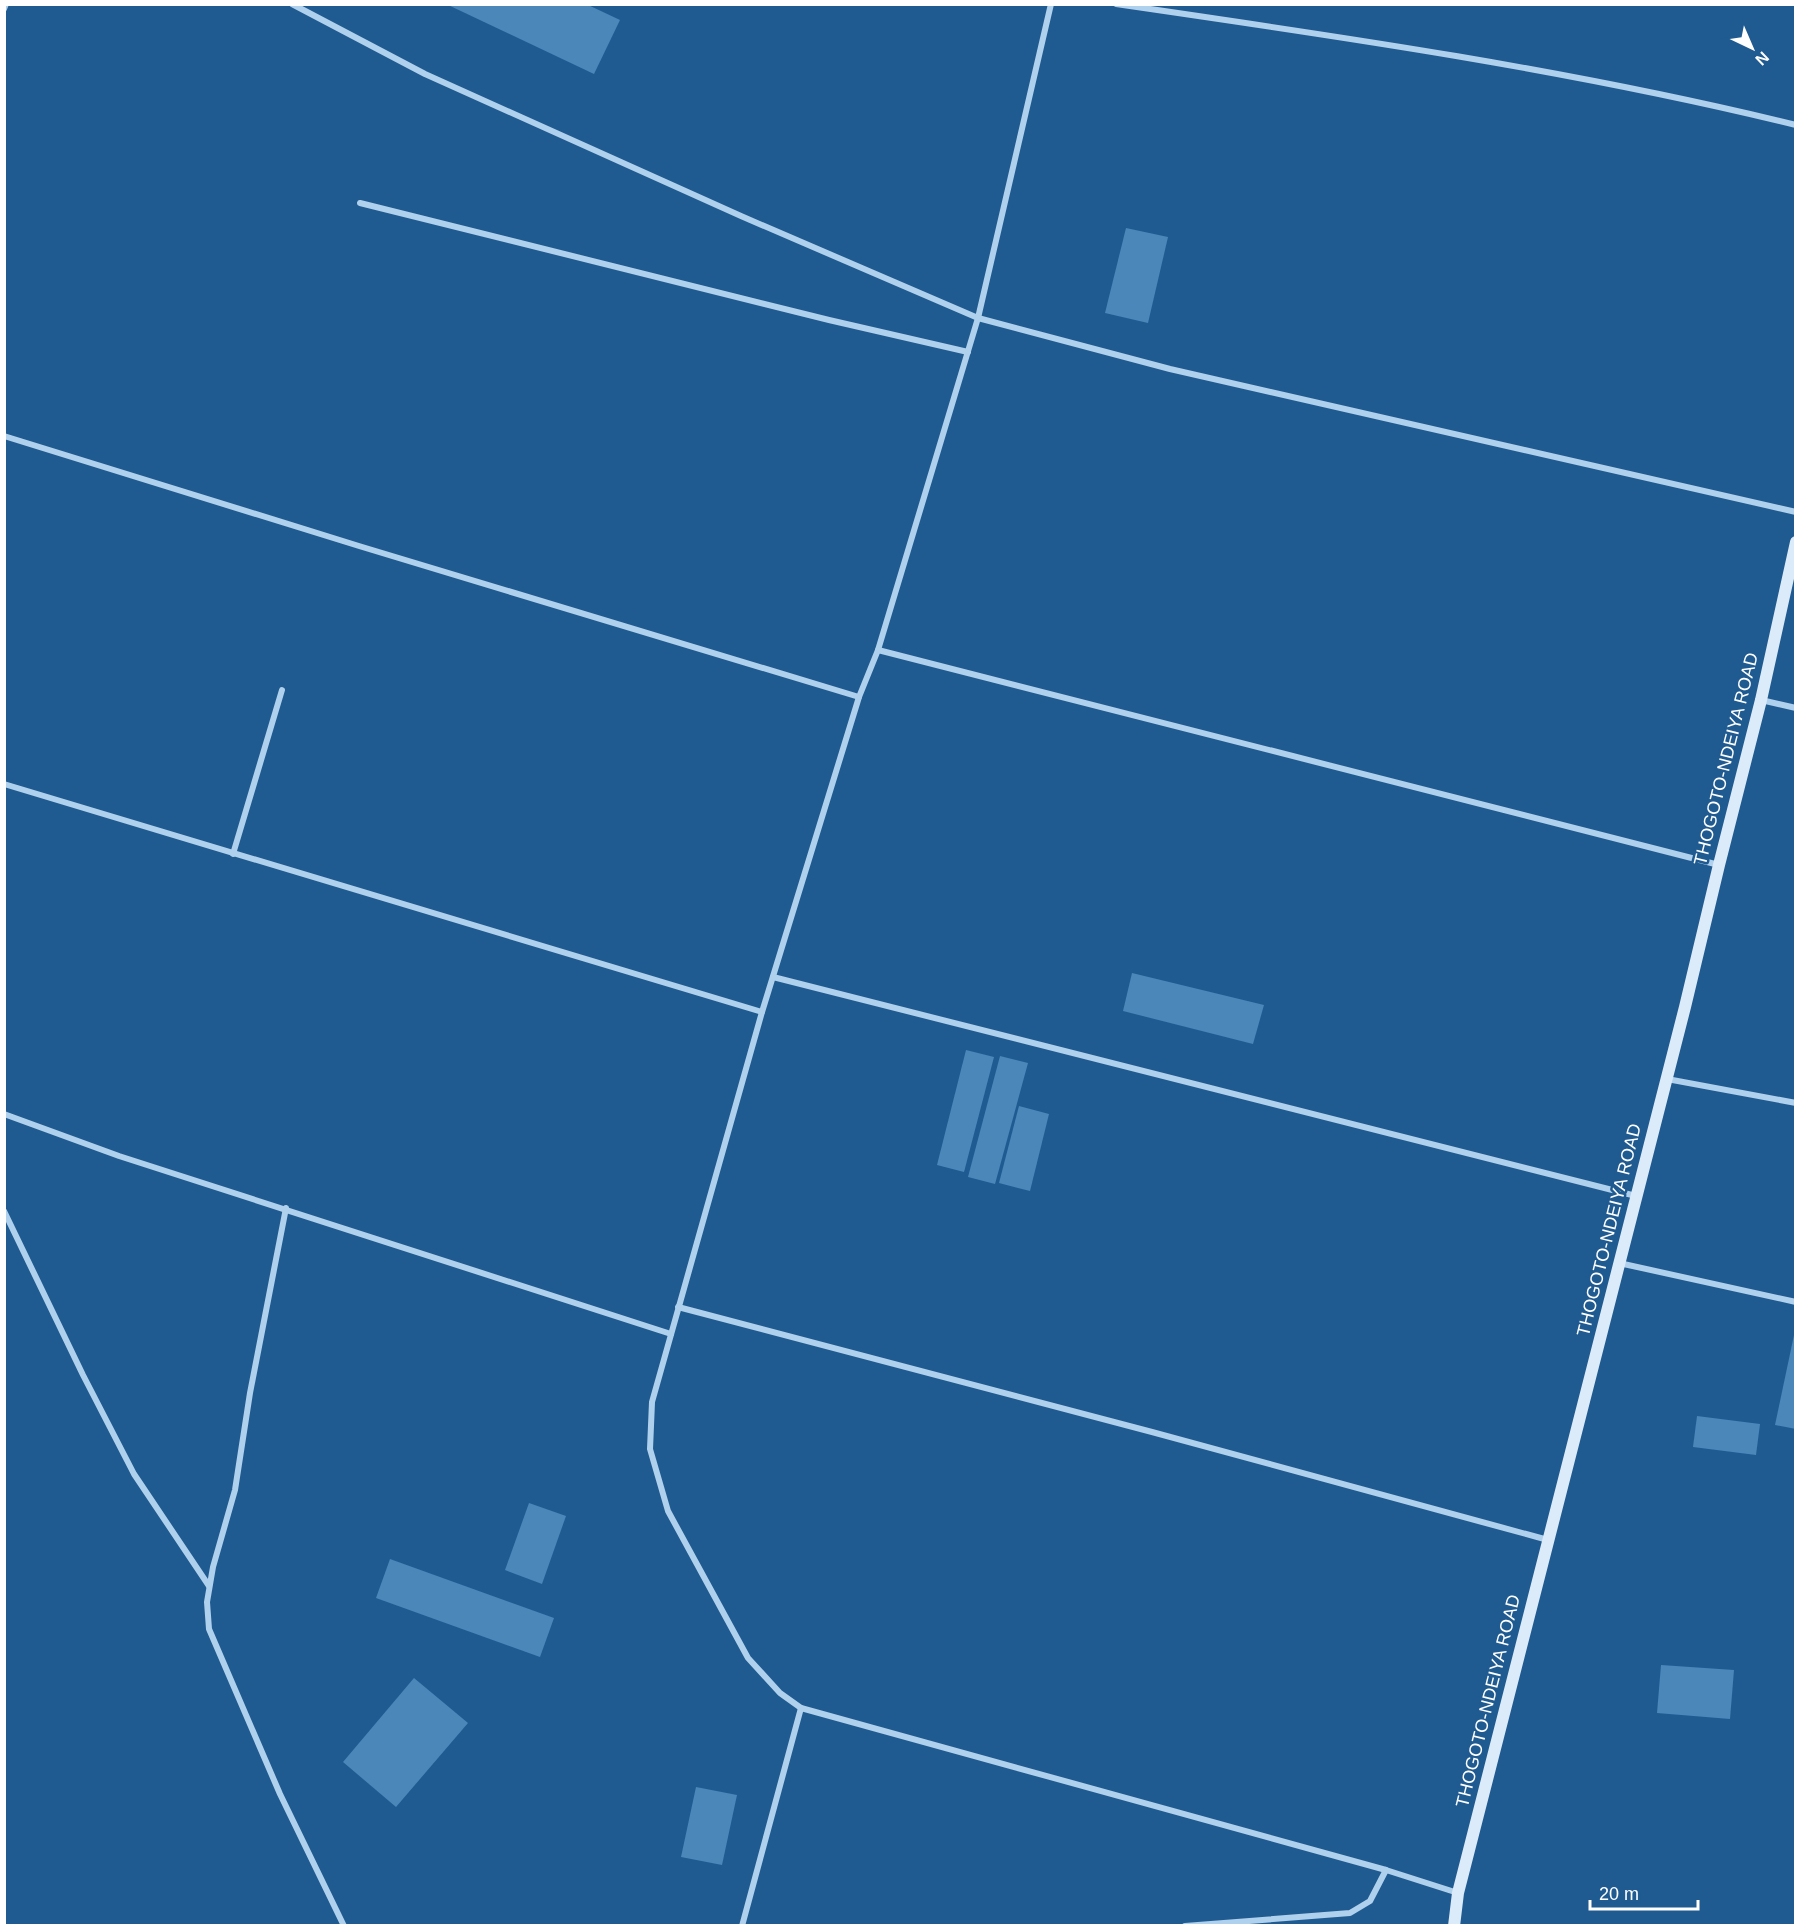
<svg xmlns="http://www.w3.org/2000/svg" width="1800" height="1930" font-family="Arial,sans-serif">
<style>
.building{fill:#4b87b9}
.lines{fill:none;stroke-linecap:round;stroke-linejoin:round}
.street{stroke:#afd1ed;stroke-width:6}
.secondary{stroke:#dcebfa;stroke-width:12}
.labels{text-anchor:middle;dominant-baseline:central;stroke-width:5;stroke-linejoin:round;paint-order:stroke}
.street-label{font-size:18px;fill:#fff;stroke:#1f5b91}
</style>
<rect width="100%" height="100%" fill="#1f5b91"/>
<g class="building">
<polygon points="446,4 586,4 620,20 594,74"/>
<polygon points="1126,228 1168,237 1148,323 1105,313"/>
<polygon points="1132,973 1264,1005 1253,1044 1123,1011"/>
<polygon points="966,1050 994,1057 964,1172 937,1165"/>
<polygon points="1000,1056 1028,1063 995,1184 968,1177"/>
<polygon points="1019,1106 1049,1114 1030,1191 999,1183"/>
<polygon points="1794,1335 1796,1335 1796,1429 1775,1425"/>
<polygon points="1697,1416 1760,1424 1756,1455 1693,1447"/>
<polygon points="529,1503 566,1516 542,1584 505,1570"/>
<polygon points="390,1559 554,1618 540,1657 376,1598"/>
<polygon points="1661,1665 1734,1670 1730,1719 1657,1713"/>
<polygon points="414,1678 468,1723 396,1807 343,1762"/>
<polygon points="696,1787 737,1795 722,1865 681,1857"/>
</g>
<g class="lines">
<g class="street">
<polyline points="292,4 425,74 741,216 978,318 1170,369 1796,512"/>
<polyline points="1051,4 978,318 878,650 859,697 762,1012 652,1402 650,1449 668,1511 748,1658 780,1693 801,1708 1386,1870 1458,1893"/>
<path d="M1116 4C1344 37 1572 70 1796 125"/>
<polyline points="4,9 6,4"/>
<polyline points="360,203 829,320 968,352"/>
<polyline points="4,436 359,546 859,697"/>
<polyline points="878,650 1719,865"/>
<polyline points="1761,700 1796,708"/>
<polyline points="4,784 762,1012"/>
<polyline points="233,854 282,690"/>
<polyline points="773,977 1636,1196"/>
<polyline points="1667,1079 1796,1103"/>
<polyline points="4,1114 119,1156 671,1334"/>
<polyline points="286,1208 250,1393 235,1490 213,1567 207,1602 209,1629 280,1794 344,1926"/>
<polyline points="4,1211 83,1375 134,1474 209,1586"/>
<polyline points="1619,1263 1796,1302"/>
<polyline points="678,1307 1152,1432 1548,1540"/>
<polyline points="742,1926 801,1708"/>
<polyline points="1185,1926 1350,1913 1370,1901 1386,1870"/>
</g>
<polyline class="secondary" points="1454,1926 1458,1893 1685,1007 1719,865 1761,700 1796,542"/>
</g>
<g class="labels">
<g class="street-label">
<text transform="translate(1726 759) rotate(-76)">THOGOTO-NDEIYA ROAD</text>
<text transform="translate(1609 1230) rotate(-76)">THOGOTO-NDEIYA ROAD</text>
<text transform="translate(1488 1701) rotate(-76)">THOGOTO-NDEIYA ROAD</text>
</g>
</g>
<rect width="1800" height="1930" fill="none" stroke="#ffffff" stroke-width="12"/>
<g transform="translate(1752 48) rotate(136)" stroke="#1f5b91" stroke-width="4.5" paint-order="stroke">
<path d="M0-4.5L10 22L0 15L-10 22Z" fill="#ffffff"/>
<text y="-9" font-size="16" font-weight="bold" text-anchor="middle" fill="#ffffff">N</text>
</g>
<path d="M1590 1900v9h108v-9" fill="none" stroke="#ffffff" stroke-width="3"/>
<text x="1599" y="1900" font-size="18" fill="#ffffff" stroke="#1f5b91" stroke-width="4.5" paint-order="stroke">20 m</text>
</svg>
